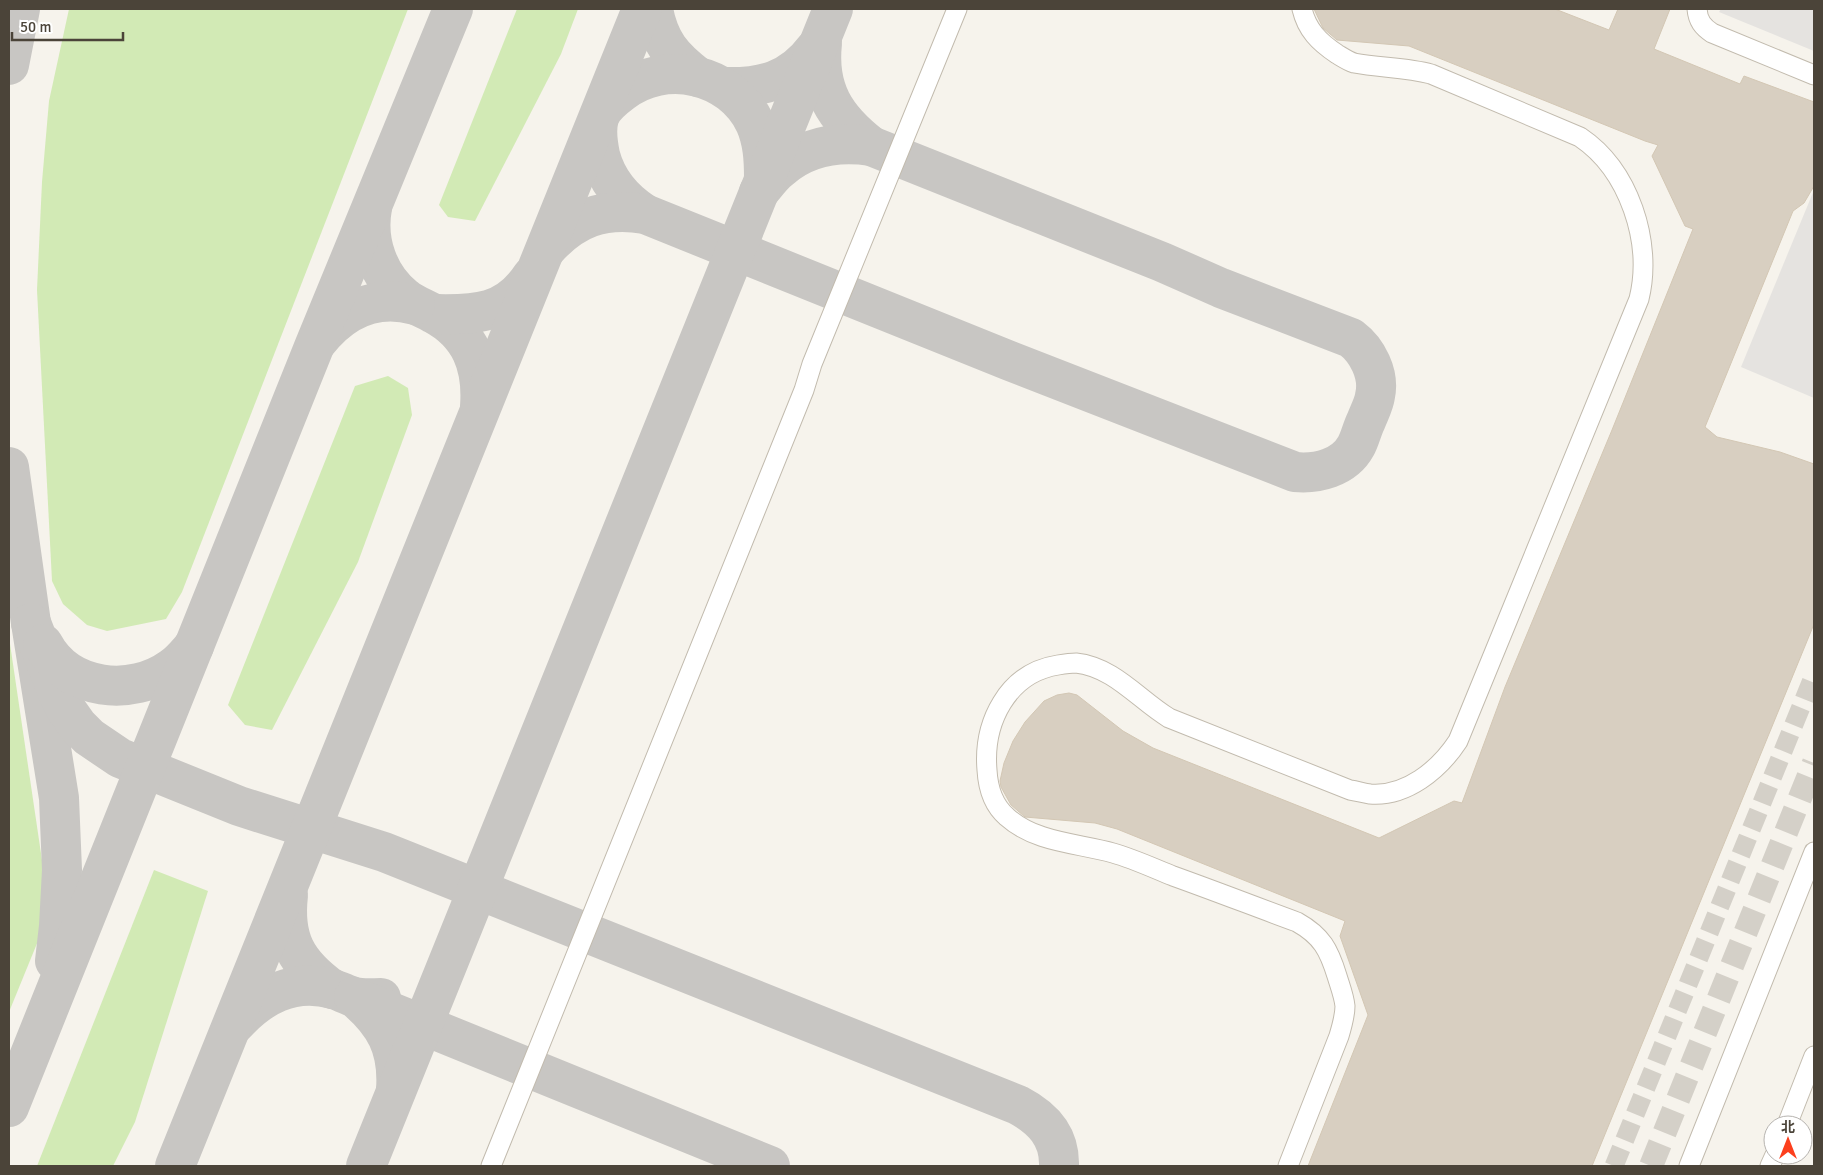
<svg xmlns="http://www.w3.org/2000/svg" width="1823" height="1175" font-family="Signika,'Noto Sans SC',sans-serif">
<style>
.green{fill:#d2eab5}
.parking{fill:#e5e3e0}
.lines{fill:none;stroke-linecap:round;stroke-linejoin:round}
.taxiway{stroke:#c8c6c3;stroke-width:40}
.building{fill:#d8cfc1;stroke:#d3c7b4}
.minor-tunnel{stroke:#d4d0c8;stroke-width:19;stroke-dasharray:19 9;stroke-linecap:butt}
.major-tunnel{stroke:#d4d0c8;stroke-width:24;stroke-dasharray:24 12;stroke-linecap:butt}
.minor-casing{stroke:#c2bbae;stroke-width:21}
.minor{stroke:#fff;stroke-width:19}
</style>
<rect width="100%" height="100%" fill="#f6f3ec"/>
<g class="green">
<polygon points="69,9 408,9 182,592 166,619 107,631 87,625 63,604 52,581 37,290 42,182 49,101"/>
<polygon points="517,9 578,9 561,54 475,221 448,217 439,205"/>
<polygon points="388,376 408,388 412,415 358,562 272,730 245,725 228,705 355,386"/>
<polygon points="9,637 47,894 38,941 9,1012"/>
<polygon points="154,870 208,891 135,1122 113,1166 37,1166"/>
</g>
<g class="parking">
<polygon points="1721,9 1814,9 1814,51 1719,12"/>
<polygon points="1814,190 1814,398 1741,367"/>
</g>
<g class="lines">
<g class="taxiway">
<path d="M653 9C659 42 672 57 698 77"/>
<path d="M822 43C817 90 835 118 871 146"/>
<polyline points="9,65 20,9"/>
<path d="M724 87C762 88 791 81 815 49"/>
<path d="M372 208C366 241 378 276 404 297 413 305 424 308 434 314 471 334 483 366 480 407"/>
<path d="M645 214C623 200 607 182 600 155 598 145 596 128 599 118 602 108 614 98 622 92 665 59 731 73 755 123 763 141 764 159 764 178"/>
<path d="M546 249C574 218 603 207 645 214L1010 361 1295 472C1317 474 1344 468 1356 446 1360 439 1362 429 1366 421 1369 413 1374 404 1375 396 1380 374 1367 350 1351 338L1221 288 1162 262 871 146C837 141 806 146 780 169 772 175 766 184 759 192"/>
<path d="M435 314C476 315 507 314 532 276"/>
<path d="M317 342C342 310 376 294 415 305"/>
<polyline points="9,467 31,623 59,798 62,870 59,926 55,961"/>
<path d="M31 623 59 695 66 709 78 726 89 737 120 758 239 806 384 852 1018 1105C1043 1118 1060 1137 1059 1166"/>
<path d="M43 644C68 691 132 697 172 668 181 662 187 654 194 646"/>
<path d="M288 895C283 939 296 963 332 989"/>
<path d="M234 1025C260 996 292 978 333 989 340 991 347 995 354 997 363 999 373 998 381 998"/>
<path d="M396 1090C399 1048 385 1023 354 997L770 1166"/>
<polyline points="9,1107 314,347 453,9"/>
<polyline points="175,1166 642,9"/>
<polyline points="366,1166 833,9"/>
</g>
</g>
<polygon class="building" points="1314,9 1555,9 1609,30 1618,9 1670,9 1654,49 1740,84 1744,76 1814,102 1814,186 1804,203 1793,211 1705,427 1717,437 1780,452 1814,464 1814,624 1592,1166 1308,1166 1368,1015 1340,936 1345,921 1117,829 1095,823 1025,817 1011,805 1001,787 1000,781 1004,763 1013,741 1025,722 1044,701 1057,695 1069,693 1077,695 1123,731 1153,748 1379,838 1454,801 1462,803 1505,687 1612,430 1693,229 1685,226 1652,156 1658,145 1645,141 1409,46 1337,40 1323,28"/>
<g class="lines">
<polyline class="minor-tunnel" points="1614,1166 1814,675"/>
<polyline class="major-tunnel" points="1651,1166 1814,763"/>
<g class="minor-casing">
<g id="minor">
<path d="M1697 9C1698 21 1703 27 1712 33L1814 75"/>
<polyline points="1787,1125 1814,1056"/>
<polyline points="491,1166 804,390 812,364 957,9"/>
<path d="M1288 1166 1339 1036C1342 1026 1345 1016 1345 1006 1344 996 1340 986 1337 976 1329 950 1322 936 1297 922 1256 907 1215 891 1173 876 1153 868 1134 859 1113 853 1078 843 1036 843 1007 817 993 805 988 788 987 770 983 723 1007 673 1058 665 1064 664 1070 663 1076 663 1114 667 1139 700 1169 718L1350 790C1357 791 1363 793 1370 794 1406 797 1439 770 1458 741L1639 299C1653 242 1629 170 1580 137L1431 74C1406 67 1380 68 1354 63 1348 61 1342 57 1337 54 1319 42 1307 30 1302 9"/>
<polyline points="1689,1166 1814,852"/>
<polyline points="1770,1166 1775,1155"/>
</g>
</g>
<use href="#minor" class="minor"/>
</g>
<rect width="1823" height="1175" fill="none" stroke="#4b4439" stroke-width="20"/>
<g transform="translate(1788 1140)"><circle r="24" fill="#ffffff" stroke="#b7b4b0"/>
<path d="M0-4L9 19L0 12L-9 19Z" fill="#fc3f1d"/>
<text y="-8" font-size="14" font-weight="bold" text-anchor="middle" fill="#4b4439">北</text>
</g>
<path d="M12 32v8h111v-8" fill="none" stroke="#4b4439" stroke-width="2.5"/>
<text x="20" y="32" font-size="15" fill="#4b4439" stroke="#ffffff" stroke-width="4" paint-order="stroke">50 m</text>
</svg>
